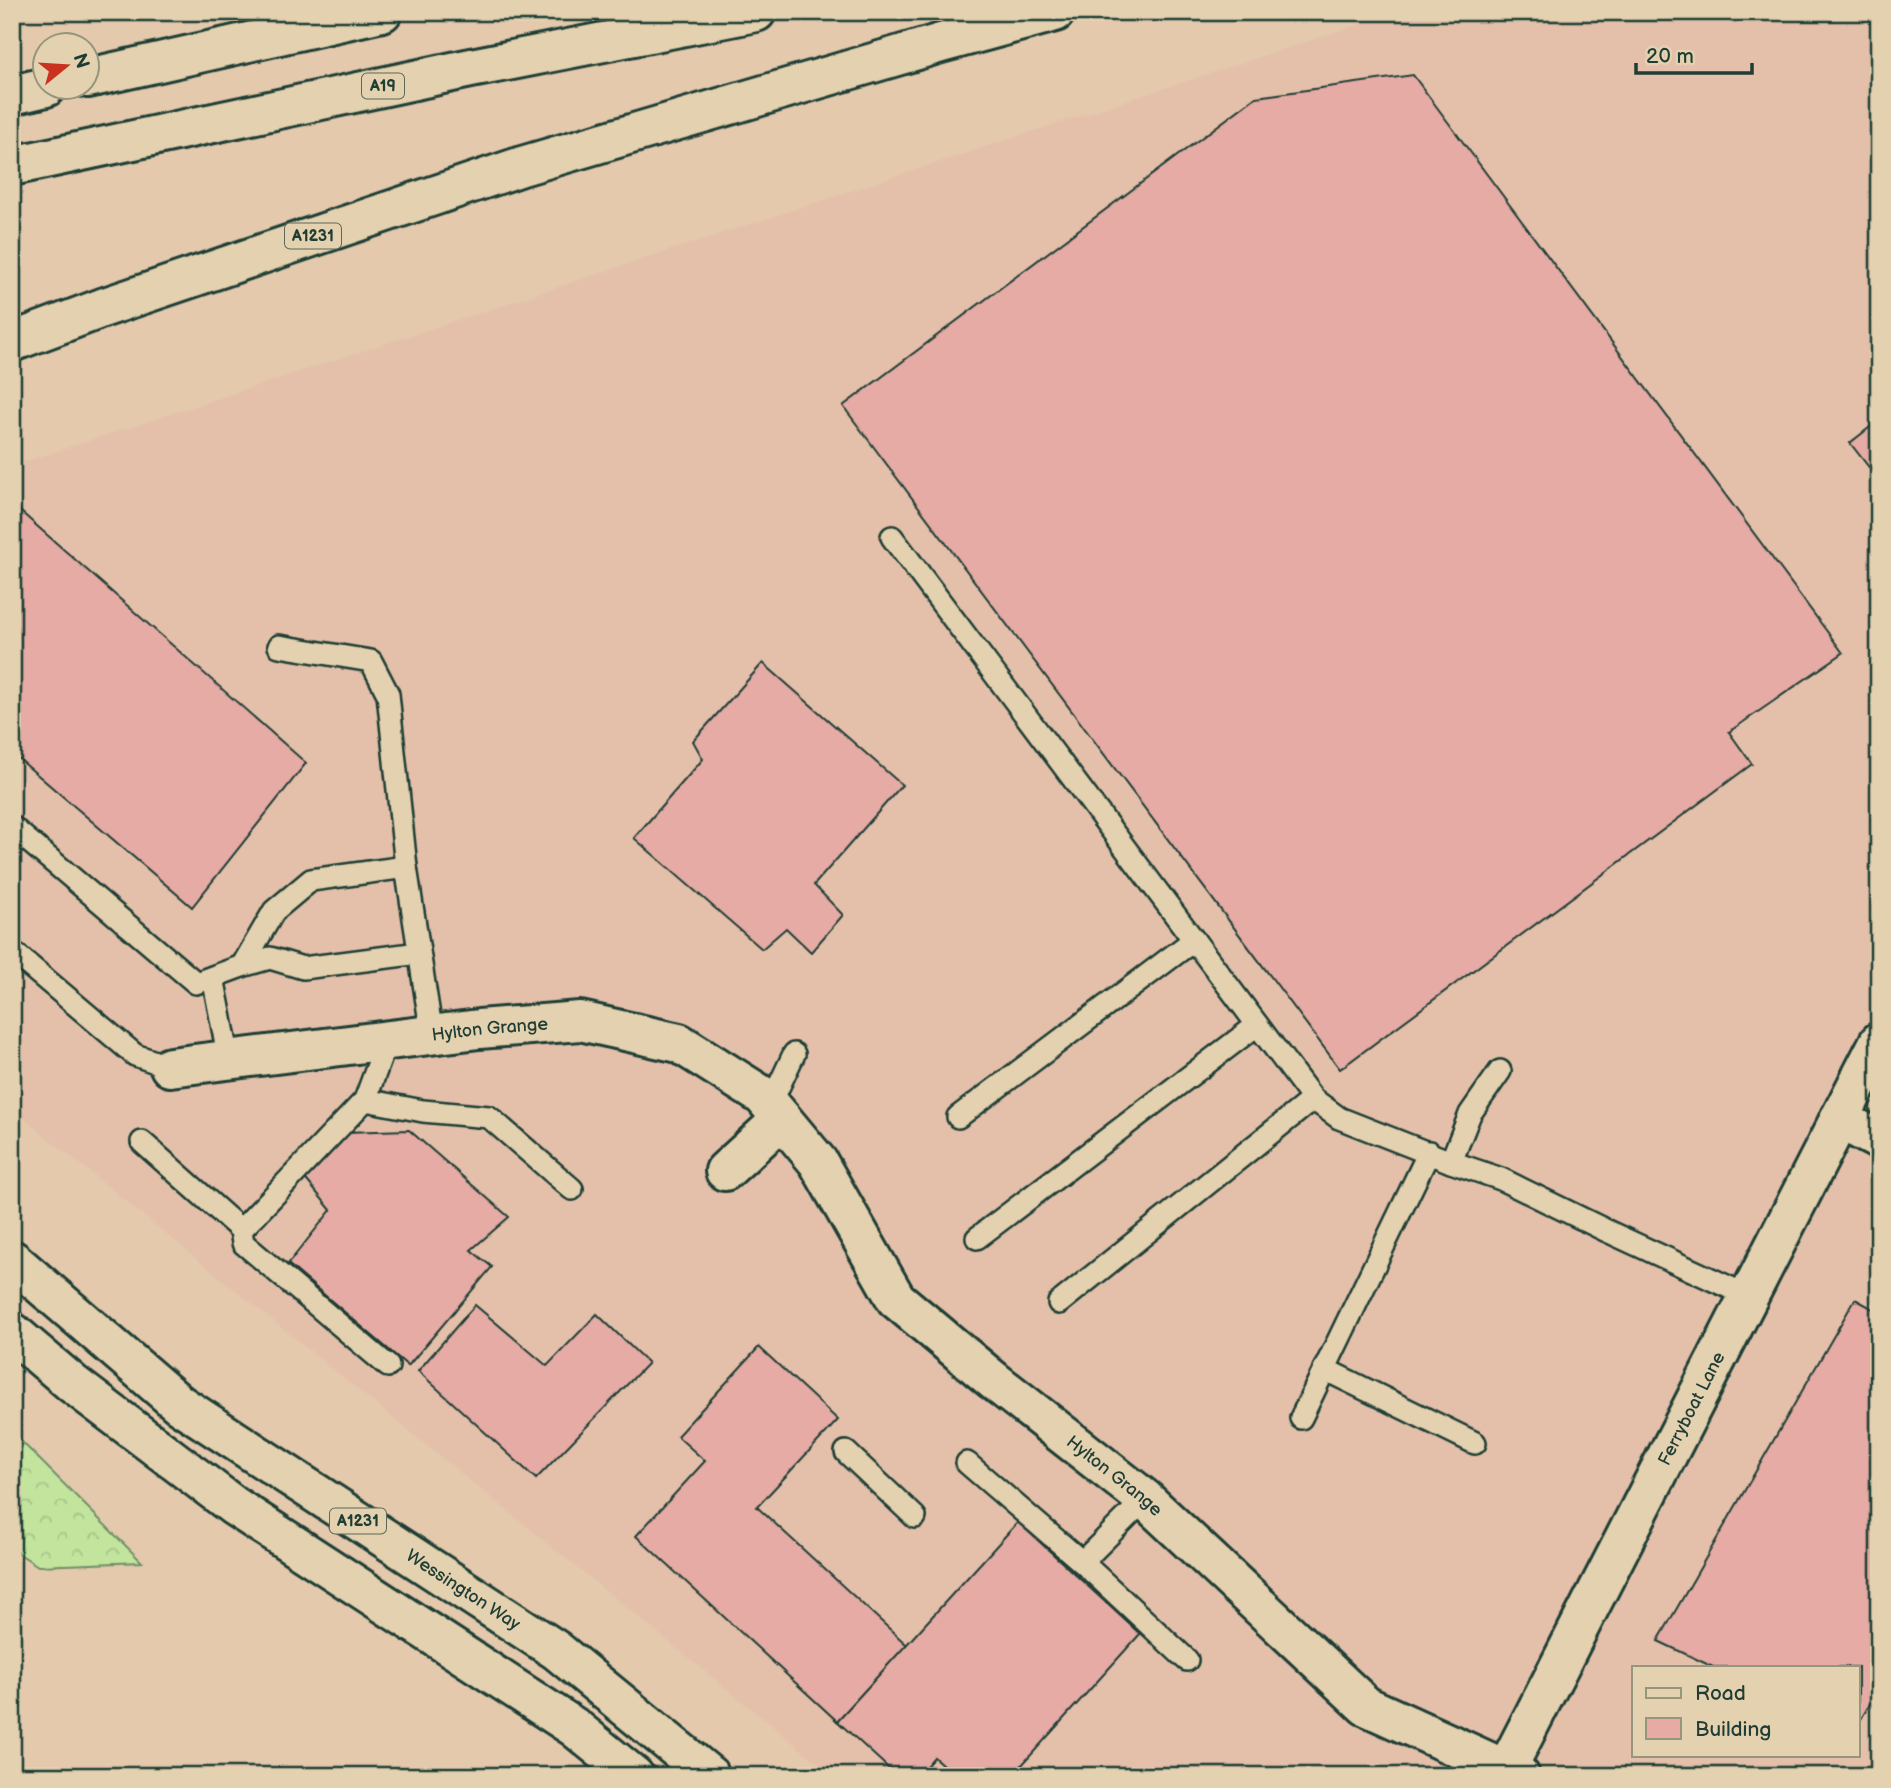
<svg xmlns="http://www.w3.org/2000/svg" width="1891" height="1788" font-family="'Balsamiq Sans',sans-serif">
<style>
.built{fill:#e4c0aa;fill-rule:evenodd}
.forest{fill:url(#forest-crowns);stroke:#709068;stroke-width:2}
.building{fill:#e5aba4;stroke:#1f3d34;stroke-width:2}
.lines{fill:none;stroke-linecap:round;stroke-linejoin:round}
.service-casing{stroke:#1f3d34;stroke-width:26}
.minor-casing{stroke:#1f3d34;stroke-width:44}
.tertiary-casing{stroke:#1f3d34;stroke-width:44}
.trunk-casing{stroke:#1f3d34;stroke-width:44}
.service{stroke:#e4d1af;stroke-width:21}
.minor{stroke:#e4d1af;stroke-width:38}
.tertiary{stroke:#e4d1af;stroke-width:38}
.trunk{stroke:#e4d1af;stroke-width:38}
.labels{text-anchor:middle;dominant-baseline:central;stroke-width:6;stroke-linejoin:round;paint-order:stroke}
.shield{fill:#e4d1af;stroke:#5a6959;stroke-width:2}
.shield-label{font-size:16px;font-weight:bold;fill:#1f3d34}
.street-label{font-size:18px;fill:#1f3d34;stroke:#e4d1af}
</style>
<defs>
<pattern id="forest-crowns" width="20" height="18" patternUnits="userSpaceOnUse" patternTransform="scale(1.75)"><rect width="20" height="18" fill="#c2e49d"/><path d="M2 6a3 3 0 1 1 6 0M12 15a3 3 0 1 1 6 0" fill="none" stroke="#a6c488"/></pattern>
</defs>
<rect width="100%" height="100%" fill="#e4c9ad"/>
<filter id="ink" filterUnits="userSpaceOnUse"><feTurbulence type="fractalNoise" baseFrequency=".0143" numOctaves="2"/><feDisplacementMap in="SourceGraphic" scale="14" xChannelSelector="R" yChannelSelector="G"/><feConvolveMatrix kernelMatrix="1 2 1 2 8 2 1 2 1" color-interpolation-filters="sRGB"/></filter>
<g filter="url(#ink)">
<path class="built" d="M1397 12H1879V1776H834L12 1109V466ZM1634 1667H1858V1755H1634Z"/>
<polygon class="forest" points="12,1432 142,1562 38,1566 12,1549"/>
<g class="building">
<polygon points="1413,75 1843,653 1729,732 1752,764 1340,1069 843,406 1256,97"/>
<polygon points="1879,420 1879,480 1850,443"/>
<polygon points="12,504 306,763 192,907 12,753"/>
<polygon points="763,663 902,785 814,885 843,915 811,952 786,928 762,949 634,838 703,759 693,741"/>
<polygon points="409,1130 509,1217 471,1250 492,1267 408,1366 288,1264 331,1210 303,1176 344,1132"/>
<polygon points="1855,1299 1879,1312 1879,1689 1858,1724 1858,1667 1713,1667 1658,1641"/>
<polygon points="475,1305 547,1366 597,1314 648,1363 536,1479 418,1371"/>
<polygon points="759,1347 838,1420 757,1507 907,1645 837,1721 636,1536 705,1461 677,1436"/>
<polygon points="1018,1522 1140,1634 1012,1776 955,1776 934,1757 918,1776 897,1776 837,1721"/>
</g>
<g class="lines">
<g class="service-casing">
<g id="service">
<polyline points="892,537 1313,1099 1339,1118 1451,1162"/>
<polyline points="279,646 371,661 388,694 406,867"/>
<polyline points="12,827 196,983 242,966 274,911 311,880 406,867 432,1035"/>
<polyline points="12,951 135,1055 170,1067"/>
<polyline points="242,966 270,958 303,968 419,953"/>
<polyline points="213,977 229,1060"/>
<polyline points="387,1041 365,1100 241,1230 243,1243 388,1366"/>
<polyline points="1500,1071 1470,1114 1451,1162 1501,1179 1607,1231 1748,1296"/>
<polyline points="365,1100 423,1111 489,1117 572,1189"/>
<polyline points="770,1105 794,1054"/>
<polyline points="958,1117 1194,940"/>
<polyline points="142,1142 241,1230"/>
<polyline points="977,1238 1257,1025"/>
<polyline points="1059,1303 1313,1099"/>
<polyline points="1324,1369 1475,1443"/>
<polyline points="1301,1418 1429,1152"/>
<polyline points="846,1452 915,1517"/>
<polyline points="967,1463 1082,1562 1187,1660"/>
<polyline points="1082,1562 1145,1499"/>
</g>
</g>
<g class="minor-casing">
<g id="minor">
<path id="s1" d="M170 1067 479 1029 580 1021 679 1043 763 1096 818 1162 896 1299 993 1380 1145 1499 1366 1706 1520 1776"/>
<polyline points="1839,1119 1879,1140"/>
<polyline points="725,1171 782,1119"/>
</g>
</g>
<g class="tertiary-casing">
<g id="tertiary">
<path id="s2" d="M1503 1776 1879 1042"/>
</g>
</g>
<g class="trunk-casing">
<g id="trunk">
<polyline points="88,78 382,12"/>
<polyline points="12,95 46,87"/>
<polyline points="12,166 471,68 756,12"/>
<polyline points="12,342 105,307 522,166 941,43 1055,12"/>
<path id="s3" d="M12 1260 179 1404 556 1650 710 1776"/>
<polyline points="12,1332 73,1384 234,1506 574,1727 634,1776"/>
</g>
</g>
<use href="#service" class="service"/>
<use href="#minor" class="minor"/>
<use href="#tertiary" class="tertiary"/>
<use href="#trunk" class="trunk"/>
</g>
</g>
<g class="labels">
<g class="shield">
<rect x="362" y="73.5" width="42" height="25" rx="5"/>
<rect x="285" y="223.5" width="56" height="25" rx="5"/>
<rect x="330" y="1508.5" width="56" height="25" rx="5"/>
</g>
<g class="shield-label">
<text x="383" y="86">A19</text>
<text x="313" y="236">A1231</text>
<text x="358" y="1521">A1231</text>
</g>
<g class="street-label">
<text stroke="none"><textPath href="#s1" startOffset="322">Hylton Grange</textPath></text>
<text stroke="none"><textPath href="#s2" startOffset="413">Ferryboat Lane</textPath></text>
<text stroke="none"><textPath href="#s1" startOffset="1138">Hylton Grange</textPath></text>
<text stroke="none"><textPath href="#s3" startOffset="560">Wessington Way</textPath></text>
</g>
</g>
<rect width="1891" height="1788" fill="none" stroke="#e4d1af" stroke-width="42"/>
<rect x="21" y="21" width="1849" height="1746" fill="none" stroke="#1f3d34" stroke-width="2.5" filter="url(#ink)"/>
<rect x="1632" y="1666" width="228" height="91" fill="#e4d1af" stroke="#95967e" stroke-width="2"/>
<rect x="1646" y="1688" width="35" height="10" fill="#e4d1af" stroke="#95967e" stroke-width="2"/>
<text x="1695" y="1700" font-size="21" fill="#1f3d34">Road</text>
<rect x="1646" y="1718" width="35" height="21" fill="#e5aba4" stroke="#95967e" stroke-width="2"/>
<text x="1695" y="1736" font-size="21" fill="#1f3d34">Building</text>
<g transform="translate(66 66) rotate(72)"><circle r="33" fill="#e4d1af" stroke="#95967e" stroke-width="2"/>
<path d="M0-5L12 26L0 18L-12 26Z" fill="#c8321e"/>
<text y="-10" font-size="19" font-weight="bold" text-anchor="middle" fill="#1f3d34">N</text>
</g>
<path d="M1636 63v10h116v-10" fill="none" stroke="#1f3d34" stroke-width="3.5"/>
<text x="1646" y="63" font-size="21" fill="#1f3d34" stroke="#e4d1af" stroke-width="5" paint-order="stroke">20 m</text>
</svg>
